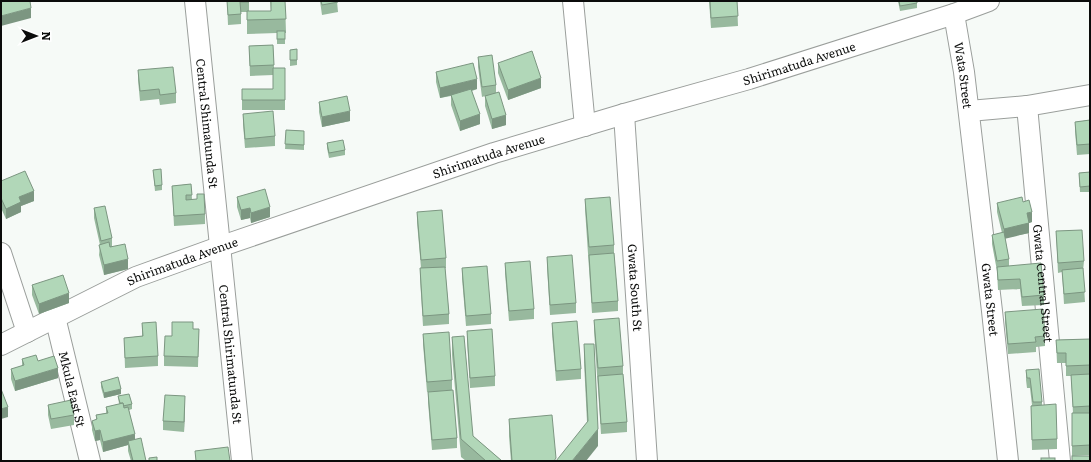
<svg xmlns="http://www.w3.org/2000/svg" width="1091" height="462" font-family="Literata,serif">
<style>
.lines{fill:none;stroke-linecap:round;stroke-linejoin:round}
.minor-casing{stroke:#9a9e9b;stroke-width:22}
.minor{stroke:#fff;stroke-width:20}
.wall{fill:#98b99e}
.shaded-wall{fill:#7c9681}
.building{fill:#b1d7b8;stroke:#7c9681}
.labels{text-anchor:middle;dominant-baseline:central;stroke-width:3;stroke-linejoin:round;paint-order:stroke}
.street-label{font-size:12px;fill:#0b0c0b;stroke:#fff}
</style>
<rect width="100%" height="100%" fill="#f6faf7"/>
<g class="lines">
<g class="minor-casing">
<g id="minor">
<path id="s1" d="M195 1 242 461"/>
<polyline points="573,1 585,126"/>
<path id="s2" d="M954 14 964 72 992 311 1008 461"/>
<path id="s3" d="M1027 106 1060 461"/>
<polyline points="969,111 1027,106 1090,95"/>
<path id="s4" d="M624 114 647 461"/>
<polyline points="1,253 27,332"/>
<path id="s5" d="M55 317 90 461"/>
<path id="s6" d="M1 345 136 277 219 247 494 153 624 114 749 79 954 14 989 1"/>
</g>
</g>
<use href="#minor" class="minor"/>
</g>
<g class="wall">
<rect x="212" y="1" width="10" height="1"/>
<polygon points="227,1 249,1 249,11 271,11 270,1 285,1 286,33 285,33 285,44 277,44 277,33 247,34 247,12 241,12 241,24 228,25"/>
<polygon points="320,1 337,1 338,12 322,15"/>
<polygon points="709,1 737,1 738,26 711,28"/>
<polygon points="898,1 917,1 917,8 900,11"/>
<polygon points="273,45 274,68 285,68 285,110 242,110 242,89 273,89 273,75 250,76 249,46"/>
<polygon points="297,49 297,65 290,66 290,50"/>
<polygon points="478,57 496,85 496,93 506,125 492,129 485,106 485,96 482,97 478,67"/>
<polygon points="498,63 541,88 508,100 498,73"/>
<polygon points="138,70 176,93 176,103 160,105 159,99 140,101 138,80"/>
<polygon points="436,72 477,89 472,91 480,124 460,131 451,105 451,96 440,98 436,82"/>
<polygon points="319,102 350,121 322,127 319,112"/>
<polygon points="243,114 275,136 275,146 245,148 243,124"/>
<polygon points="1090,120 1090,154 1077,155 1075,131 1075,122"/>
<polygon points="286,130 304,131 304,150 285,149"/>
<polygon points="327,143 345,150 345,155 329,158 327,148"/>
<polygon points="153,170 162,185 162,190 155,191"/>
<polygon points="1090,172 1090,192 1080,192 1079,173"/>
<polygon points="1,181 34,201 21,206 21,212 6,219 1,208"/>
<polygon points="191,184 192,199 205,214 205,224 174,226 172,186"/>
<polygon points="237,197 270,217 251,223 250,218 241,220 237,207"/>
<polygon points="585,199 614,245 614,253 618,301 618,311 592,313 585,209"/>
<polygon points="1023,202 1032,222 1029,223 1029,233 1005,238 1009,259 1009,266 1044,295 1044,305 1022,306 1020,289 998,290 997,271 992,244 992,235 1002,233 997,212 997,203"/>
<polygon points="94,208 112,238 112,247 128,269 104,275 99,255 100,245 94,218"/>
<polygon points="417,212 446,258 446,268 445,268 449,314 449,324 423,326 420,278 420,268 421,268 417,222"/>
<polygon points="1056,231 1084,261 1083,271 1085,302 1064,304 1062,272 1058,273"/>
<polygon points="547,257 576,303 576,313 550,315 547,267"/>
<polygon points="505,263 534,309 534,319 509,321 505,273"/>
<polygon points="462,268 491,314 491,324 466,326 462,278"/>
<polygon points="32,285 69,303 39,314 32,295"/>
<polygon points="1005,312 1045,336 1045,346 1036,347 1036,352 1008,354 1005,322"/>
<polygon points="594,320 623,366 623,376 627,422 627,432 601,434 594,330"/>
<polygon points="142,323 158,356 158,366 125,368 124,338 142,336"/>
<polygon points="552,323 581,369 581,379 556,381 552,333"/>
<polygon points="193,329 199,329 198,367 164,366 164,356 172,336"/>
<polygon points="467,331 495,376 495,386 470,388 467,341"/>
<polygon points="423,334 452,380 452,390 457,438 457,448 432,450 428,402 428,392 427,392 423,344"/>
<polygon points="452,337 473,436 502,461 466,461 461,457 452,355"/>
<polygon points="1090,339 1090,455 1072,456 1072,413 1073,413 1071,376 1066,376 1066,363 1057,363 1056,340"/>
<polygon points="584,344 598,446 587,422 584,362"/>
<polygon points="22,359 58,378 15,391 11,379 11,369 22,366"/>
<polygon points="1026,370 1042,402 1042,405 1057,439 1057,449 1032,450 1031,406 1032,405 1030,388 1027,388 1026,380"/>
<polygon points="101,382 121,394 104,398 101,387"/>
<polygon points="118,396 132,404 132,409 129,410 135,439 146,461 131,461 128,451 128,445 103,452 100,440 95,441 92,430 92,421 96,420 96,415 106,413 106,407 119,404"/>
<polygon points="48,405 74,415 74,425 51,429 48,415"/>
<polygon points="185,406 184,432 163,430 163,421"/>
<polygon points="509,419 556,461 511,461 509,436"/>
</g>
<g class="shaded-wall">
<polygon points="31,8 31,18 1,26 1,16"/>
<polygon points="541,78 541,88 508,100 508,90"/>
<polygon points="477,79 477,89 440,98 440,88"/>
<polygon points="350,111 350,121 322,127 322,117"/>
<polygon points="480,114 480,124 460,131 460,121"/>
<polygon points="506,115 506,125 492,129 492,119"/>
<polygon points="34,191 34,201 21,206 21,212 6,219 6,209 19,197"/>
<polygon points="270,207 270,217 251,223 251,213"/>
<polygon points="250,208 250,218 241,220 241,210"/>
<polygon points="1032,212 1032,222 1029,223 1029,233 1004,239 1004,229 1027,213"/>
<polygon points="128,259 128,269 104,275 104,265"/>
<polygon points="69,293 69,303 39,314 39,304"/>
<polygon points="58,368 58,378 15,391 15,381"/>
<polygon points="121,389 121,394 104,398 104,393"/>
<polygon points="185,396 185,406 184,432 184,422"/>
<polygon points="8,407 8,417 1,419 1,409"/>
<polygon points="598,429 598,446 586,461 572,461"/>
<polygon points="100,430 100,440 95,441 95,431"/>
<polygon points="135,434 135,444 128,441 128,445 103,452 103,442"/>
</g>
<g class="building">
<polygon points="1,1 30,1 31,8 1,16"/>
<polygon points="227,1 249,1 249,2 240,2 241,14 228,15"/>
<polygon points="271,1 285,1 286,19 247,20 247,11 271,11"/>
<polygon points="321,1 337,1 338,2 322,5"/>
<polygon points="710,1 737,1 738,16 711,18"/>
<polygon points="899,1 917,1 917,3 900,6"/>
<rect x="277" y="31" width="8" height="8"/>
<polygon points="273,45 274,65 250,66 249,46"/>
<polygon points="297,49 297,60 290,60 290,50"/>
<polygon points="532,51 541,78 508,90 498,63"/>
<polygon points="492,55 496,85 482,87 478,57"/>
<polygon points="473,63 477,79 440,88 436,72"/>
<polygon points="173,67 176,93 160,95 159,89 140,91 138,70"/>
<polygon points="273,68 285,68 285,100 242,100 242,89 273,89"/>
<polygon points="471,89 480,114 460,121 451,95"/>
<polygon points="499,92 506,115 492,119 485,96"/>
<polygon points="347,96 350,111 322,117 319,102"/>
<polygon points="273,111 275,136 245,139 243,114"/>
<polygon points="1090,120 1090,144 1077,145 1075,122"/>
<polygon points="286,130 304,131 304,145 285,144"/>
<polygon points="343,140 345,150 329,153 327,143"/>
<polygon points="161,169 162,185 155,186 153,170"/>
<polygon points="25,171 34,191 19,197 21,202 6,209 1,198 1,181"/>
<polygon points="1090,172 1090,186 1080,187 1079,173"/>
<polygon points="191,184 192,195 186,195 186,200 197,199 197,194 204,194 205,214 174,216 172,186"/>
<polygon points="265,189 270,207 251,213 250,208 241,210 237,197"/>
<polygon points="610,197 614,245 589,247 585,199"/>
<polygon points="1022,197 1023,202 1029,200 1032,212 1027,213 1029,223 1004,229 997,203"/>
<polygon points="105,206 112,238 101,241 94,208"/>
<polygon points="442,210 446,258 421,260 417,212"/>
<polygon points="1082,230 1084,261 1058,263 1056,231"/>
<polygon points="1004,232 1009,259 997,261 992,235"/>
<polygon points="109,242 110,247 125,244 128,259 104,265 99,245"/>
<polygon points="614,253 618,301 592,303 589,255"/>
<polygon points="572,255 576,303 550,305 547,257"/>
<polygon points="530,261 534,309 509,311 505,263"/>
<polygon points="1041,263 1044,295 1022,297 1020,279 998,280 997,267"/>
<polygon points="487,266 491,314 466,316 462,268"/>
<polygon points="445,267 449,314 423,316 420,268"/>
<polygon points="1083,268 1085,292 1064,294 1062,270"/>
<polygon points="63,275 69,293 39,304 32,285"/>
<polygon points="1043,309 1045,336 1035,337 1036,342 1008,344 1005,312"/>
<polygon points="619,318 623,366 598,368 594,320"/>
<polygon points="577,321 581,369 556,371 552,323"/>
<polygon points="156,322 158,356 125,358 124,338 143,336 142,323"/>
<polygon points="172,322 193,322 193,329 199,329 198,357 164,356 165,336 172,336"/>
<polygon points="492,329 495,376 470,378 467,331"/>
<polygon points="449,332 452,380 427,382 423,334"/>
<polygon points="464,336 473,436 502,461 486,461 461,439 452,337"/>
<polygon points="1090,339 1090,365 1066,366 1066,353 1057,353 1056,340"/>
<polygon points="584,344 594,344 598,429 572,461 556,461 588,421"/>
<polygon points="36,355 38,361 54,356 58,368 15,381 11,369 24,365 22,359"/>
<polygon points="1039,369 1042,402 1033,402 1030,378 1027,378 1026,370"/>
<polygon points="623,374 627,422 601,424 598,376"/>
<polygon points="1090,374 1090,406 1073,407 1071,375"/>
<polygon points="118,377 121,389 104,393 101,382"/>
<polygon points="1,389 8,407 1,409"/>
<polygon points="453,390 457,438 432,440 428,392"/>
<polygon points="129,394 132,404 123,406 123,403 120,403 118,396"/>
<polygon points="165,395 185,396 184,422 163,421"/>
<polygon points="71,400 74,415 51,419 48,405"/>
<polygon points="123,403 124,408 128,407 135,434 103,442 100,430 95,431 92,421 97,419 96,415 108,413 106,407"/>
<polygon points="1056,404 1057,439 1032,440 1031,406"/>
<polygon points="1072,413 1090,413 1090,445 1072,446"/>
<polygon points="552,415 556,458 554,461 512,461 509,419"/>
<polygon points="141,438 146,461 133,461 128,441"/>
<polygon points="228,447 230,461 196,461 195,451"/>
<rect x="1072" y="456" width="18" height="5"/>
<polygon points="157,457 157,461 149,461 149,458"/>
<rect x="1041" y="458" width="14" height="3"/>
</g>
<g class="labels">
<g class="street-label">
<text stroke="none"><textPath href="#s6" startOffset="848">Shirimatuda Avenue</textPath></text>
<text stroke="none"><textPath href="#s2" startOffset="62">Wata Street</textPath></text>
<text stroke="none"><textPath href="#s1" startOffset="123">Central Shimatunda St</textPath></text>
<text stroke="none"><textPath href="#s6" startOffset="524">Shirimatuda Avenue</textPath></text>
<text stroke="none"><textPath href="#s6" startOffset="200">Shirimatuda Avenue</textPath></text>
<text stroke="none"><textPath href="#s3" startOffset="178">Gwata Central Street</textPath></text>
<text stroke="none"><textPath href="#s4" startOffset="174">Gwata South St</textPath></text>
<text stroke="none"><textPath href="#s2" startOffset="288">Gwata Street</textPath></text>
<text stroke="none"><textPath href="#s1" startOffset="355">Central Shirimatunda St</textPath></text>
<text stroke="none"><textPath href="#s5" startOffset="74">Mkula East St</textPath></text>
</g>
</g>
<rect width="1091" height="462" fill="none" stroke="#0b0c0b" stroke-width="4"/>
<g transform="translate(36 36) rotate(90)" stroke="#ffffff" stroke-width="3" paint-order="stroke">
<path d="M0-3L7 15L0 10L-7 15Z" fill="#0b0c0b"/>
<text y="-6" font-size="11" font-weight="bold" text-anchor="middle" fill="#0b0c0b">N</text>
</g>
</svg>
